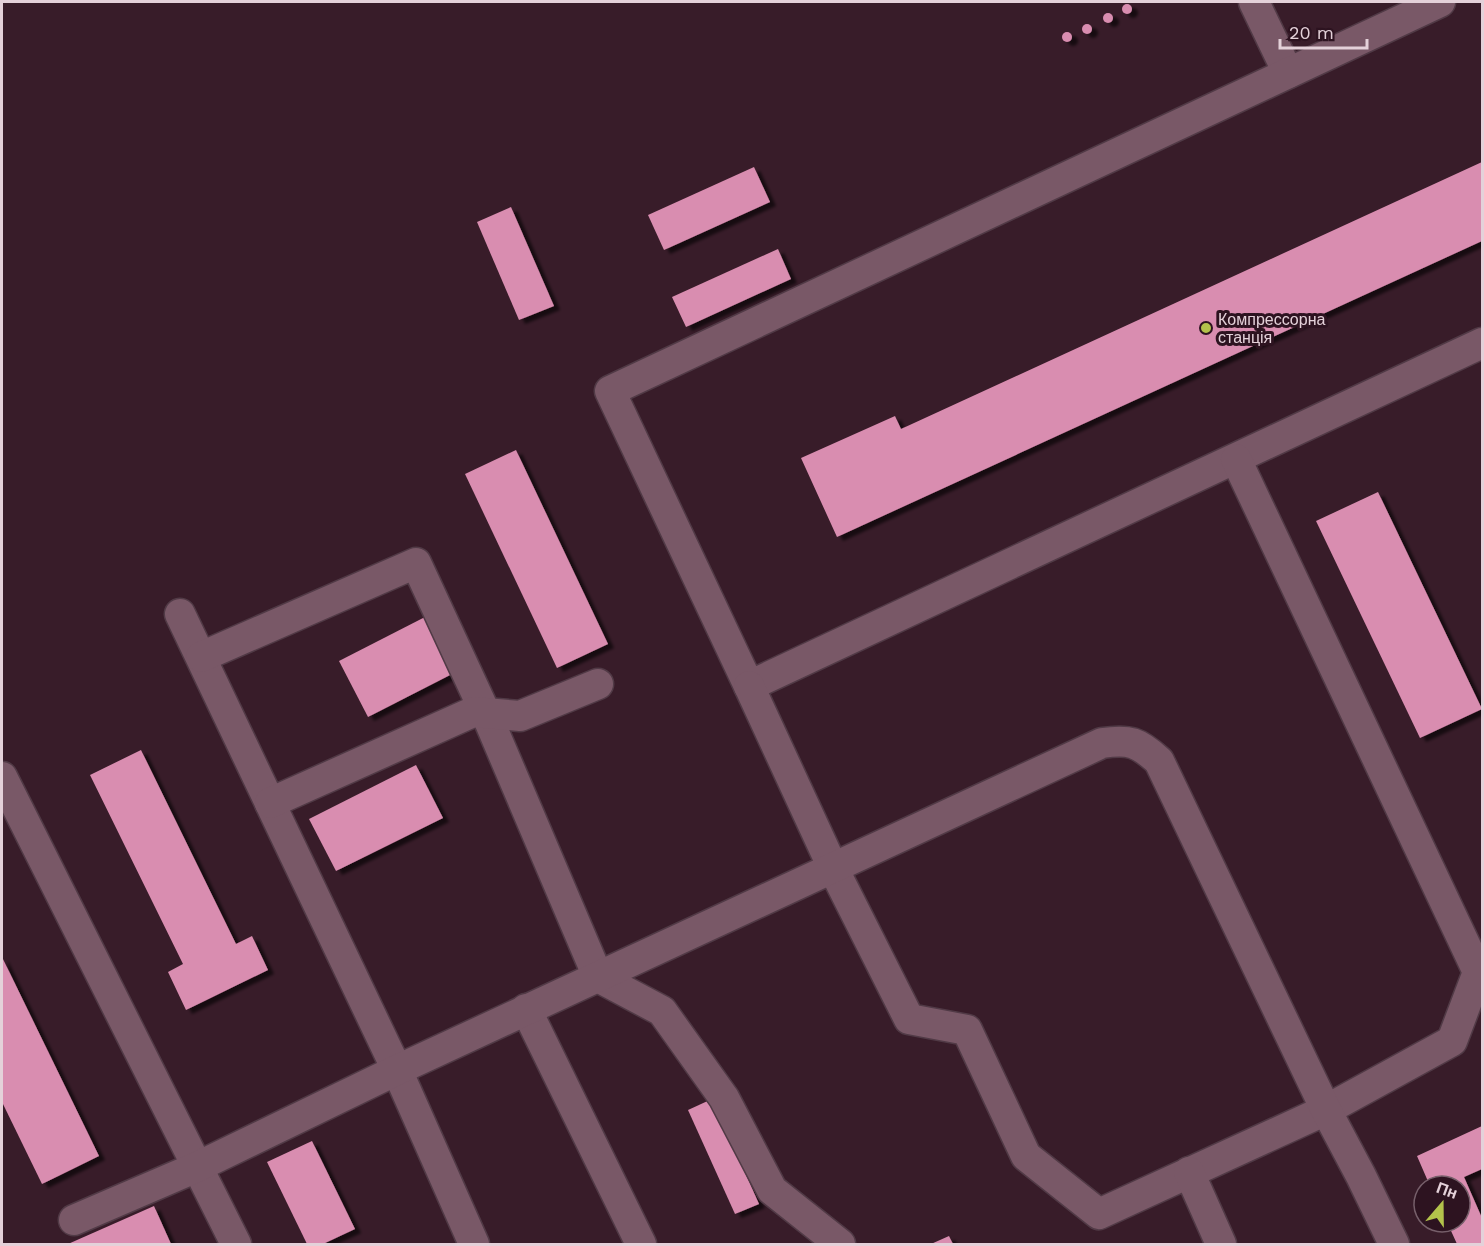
<svg xmlns="http://www.w3.org/2000/svg" width="1484" height="1246" font-family="'Work Sans',sans-serif">
<style>
.building{fill:#d98db0;filter:url(#shadow)}
.lines{fill:none;stroke-linecap:round;stroke-linejoin:round}
.minor-casing{stroke:#513a46;stroke-width:33}
.minor{stroke:#795867;stroke-width:30}
.poi-dot{fill:#b3c24b;stroke:#2d1320;stroke-width:2}
.labels{text-anchor:middle;dominant-baseline:central;stroke-width:6;stroke-linejoin:round;paint-order:stroke}
.poi-label{font-size:16px;fill:#e4d1d9;stroke:#2d1320;text-anchor:start}
</style>
<defs>
<filter id="shadow"><feDropShadow dx="6" dy="4" stdDeviation="1.5" flood-color="#0009"/></filter>
</defs>
<rect width="100%" height="100%" fill="#381c29"/>
<g class="building">
<circle cx="1127" cy="9" r="5"/>
<circle cx="1108" cy="18" r="5"/>
<circle cx="1087" cy="29" r="5"/>
<circle cx="1067" cy="37" r="5"/>
<polygon points="1482,162 1482,241 837,537 801,458 895,416 901,429"/>
<polygon points="754,167 770,202 664,250 648,215"/>
<polygon points="511,207 554,306 519,320 477,222"/>
<polygon points="778,249 791,279 686,327 672,297"/>
<polygon points="516,450 608,644 557,668 465,474"/>
<polygon points="1378,492 1482,709 1420,738 1316,521"/>
<polygon points="425,617 454,673 368,717 339,661"/>
<polygon points="141,750 236,944 252,936 268,970 186,1010 168,972 183,964 90,775"/>
<polygon points="416,765 443,818 336,871 309,819"/>
<polygon points="2,957 99,1156 42,1184 2,1102"/>
<polygon points="712,1099 759,1204 735,1214 688,1110"/>
<polygon points="1482,1126 1482,1169 1464,1177 1482,1218 1482,1244 1457,1244 1447,1222 1460,1222 1460,1186 1430,1186 1417,1156"/>
<polygon points="312,1141 355,1229 323,1244 307,1244 267,1162"/>
<polygon points="154,1206 171,1244 68,1244"/>
<polygon points="949,1236 953,1244 931,1244"/>
</g>
<g class="lines">
<g class="minor-casing">
<g id="minor">
<polyline points="1254,2 1288,73"/>
<polyline points="1440,2 610,391 749,686 1482,343"/>
<polyline points="180,614 397,1070 474,1244"/>
<polyline points="201,657 416,563 490,723 598,977 662,1011 724,1098 772,1190 840,1244"/>
<polyline points="749,686 833,868 909,1019 967,1030 1026,1156 1099,1214 1326,1110 1452,1041 1478,972 1236,459"/>
<polyline points="2,777 236,1244"/>
<polyline points="270,803 473,712 520,716 598,684"/>
<polyline points="526,1009 641,1244"/>
<polyline points="1189,1172 1221,1244"/>
<path d="M74 1220 197 1167 397 1070 1102 743C1130 739 1138 742 1159 761L1326 1110 1361 1176 1394 1244"/>
</g>
</g>
<use href="#minor" class="minor"/>
</g>
<circle class="poi-dot" cx="1206" cy="328" r="6"/>
<g class="labels">
<g class="poi-label">
<text x="1218" y="319">Компрессорна<tspan x="1218" dy="18">станція</tspan></text>
</g>
</g>
<rect width="1484" height="1246" fill="none" stroke="#e4d1d9" stroke-width="6"/>
<g transform="translate(1442 1204) rotate(20)"><circle r="28" fill="#2d1320" stroke="#765f6a" stroke-width="1.5"/>
<path d="M0-4.5L10 22L0 15L-10 22Z" fill="#b3c24b"/>
<text y="-9" font-size="16" font-weight="bold" text-anchor="middle" fill="#e4d1d9">Пн</text>
</g>
<path d="M1280 39v9h87v-9" fill="none" stroke="#e4d1d9" stroke-width="3"/>
<text x="1289" y="39" font-size="18" fill="#e4d1d9" stroke="#2d1320" stroke-width="4.5" paint-order="stroke">20 m</text>
</svg>
